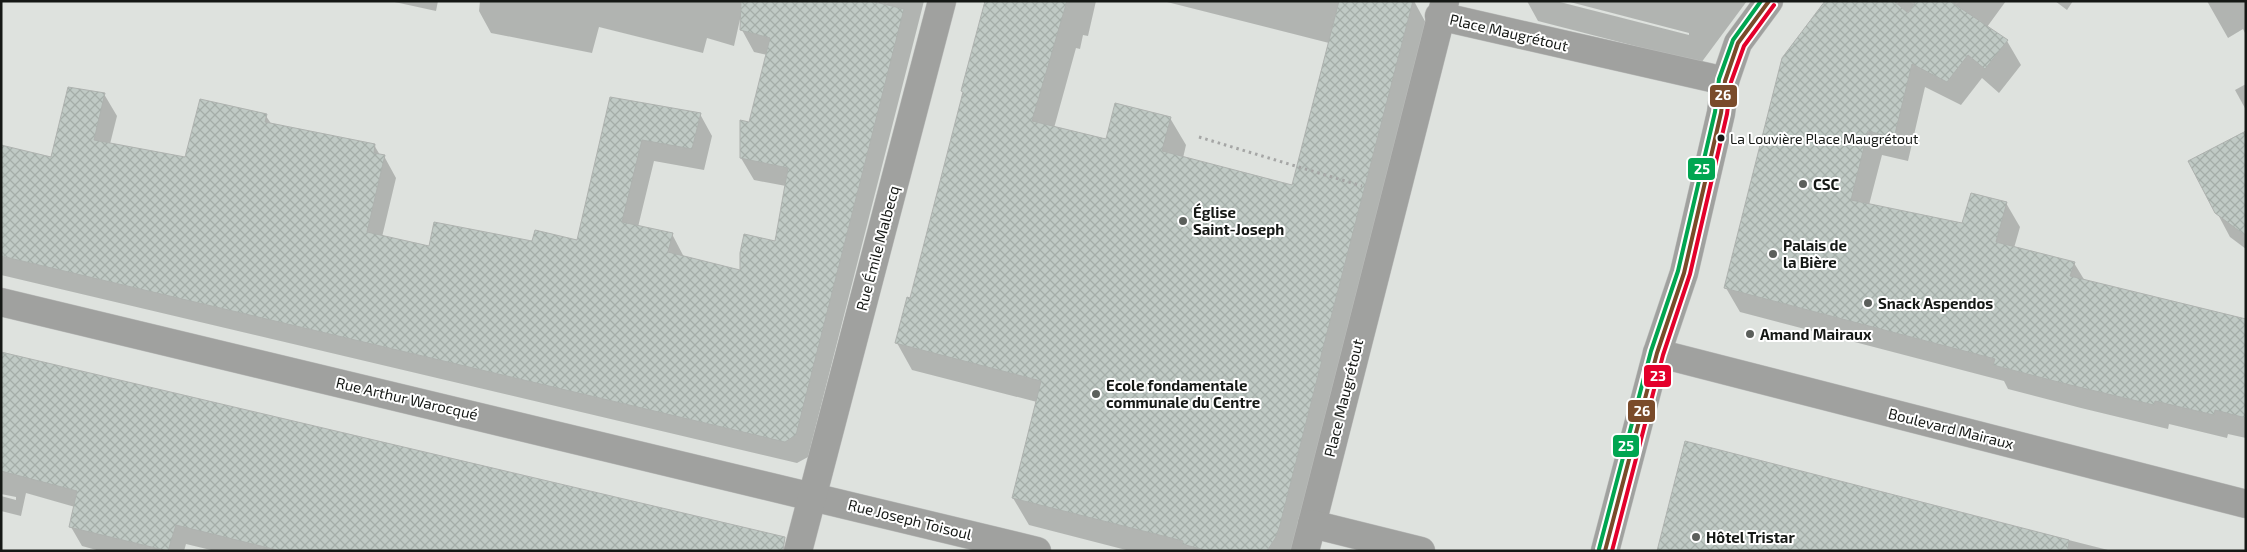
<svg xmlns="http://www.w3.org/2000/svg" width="2247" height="552" font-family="'Exo 2',sans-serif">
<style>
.shadow{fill:#0003}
.building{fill:url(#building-cross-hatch);stroke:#aeb2af}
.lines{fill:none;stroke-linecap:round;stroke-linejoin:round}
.minor-casing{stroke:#bbbdbb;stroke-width:29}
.tertiary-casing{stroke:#bbbdbb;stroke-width:29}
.path{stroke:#a5a6a5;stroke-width:3;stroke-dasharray:2.5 4;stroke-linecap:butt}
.minor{stroke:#a0a19f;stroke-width:28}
.tertiary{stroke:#a0a19f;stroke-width:28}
.bus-1-casing{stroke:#fff;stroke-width:8}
.bus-2-casing{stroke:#fff;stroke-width:8}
.bus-3-casing{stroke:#fff;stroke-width:8}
.bus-1{stroke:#7a4b2a;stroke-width:4}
.bus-2{stroke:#e4002b;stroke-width:4}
.bus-3{stroke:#00a651;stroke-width:4}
.bus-dot{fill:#151815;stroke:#fff;stroke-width:2}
.poi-dot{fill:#5b5f5b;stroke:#fff;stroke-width:2}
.labels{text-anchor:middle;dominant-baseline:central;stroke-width:4;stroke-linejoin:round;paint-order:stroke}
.bus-label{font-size:14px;fill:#151815;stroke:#fff;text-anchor:start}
.street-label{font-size:15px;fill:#151815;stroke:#fff}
.poi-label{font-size:15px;font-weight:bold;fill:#151815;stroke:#fff;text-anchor:start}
.line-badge{stroke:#fff;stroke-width:2}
.badge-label{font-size:14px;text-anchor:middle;font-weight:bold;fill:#fff}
</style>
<defs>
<pattern id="building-cross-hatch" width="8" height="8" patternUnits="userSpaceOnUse" patternTransform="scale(1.25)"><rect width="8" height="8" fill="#c0cac5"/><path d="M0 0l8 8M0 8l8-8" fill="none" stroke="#a4ada8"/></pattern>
</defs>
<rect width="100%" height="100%" fill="#dee2de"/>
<g class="shadow">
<polygon points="390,1 438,1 436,11"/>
<polygon points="480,1 924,1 808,457 797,463 1,275 1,146 52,158 104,94 117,116 110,144 186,159 266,116 272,125 374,145 380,155 384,156 396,178 382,237 430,248 578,242 611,98 700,114 712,136 704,170 654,161 638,227 672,234 684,257 741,272 776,243 786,186 754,180 741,158 767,55 754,52 742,30 741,15 734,46 707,38 703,53 599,27 592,53 491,33 479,11"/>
<polygon points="986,1 1096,1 1088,36 1083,35 1080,49 1076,48 1054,128 1107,140 1170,118 1186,145 1183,158 1293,187 1329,43 1163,1 1414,1 1427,25 1296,551 1130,551 1029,525 1013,498 1037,402 912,370 897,343 911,299"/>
<polygon points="1527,1 1556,1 1689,35 1689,33 1566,1 1747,1 1701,63 1538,21"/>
<polygon points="1826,1 2006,1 1987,27 2007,41 2021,65 1999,93 1982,78 1961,105 1925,87 1908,161 1882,155 1869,205 1963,224 2006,203 2020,227 2014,248 2074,263 2085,281 2246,321 2246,438 2228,434 2227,438 2169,424 2168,429 2081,408 2008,389 2004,381 1740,312 1726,288"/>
<polygon points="2055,1 2073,1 2067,10"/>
<polygon points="2207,1 2246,1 2246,35 2243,29 2228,38"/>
<polygon points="2246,84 2246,110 2235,90"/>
<polygon points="2246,131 2246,249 2230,237 2190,162"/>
<polygon points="1,354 779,551 215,551 186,544 184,551 100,551 82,546 71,527 75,507 26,493 21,516 1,511 1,496 16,500 16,497 1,494"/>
<polygon points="1686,443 2112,551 1658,551"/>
</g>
<g class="building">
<polygon points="741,1 871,1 904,9 796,435 785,442 1,256 1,145 51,157 68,87 105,93 94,140 185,157 200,99 267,114 265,122 375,144 374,153 385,155 367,232 429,246 434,222 532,241 535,230 577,240 610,97 701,113 692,149 642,140 622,222 673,233 668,252 740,270 740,253 744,234 775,241 788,168 740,158 740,120 749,122 770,38 740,30"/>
<polygon points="985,1 1067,1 1032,121 1106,139 1115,103 1171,117 1162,151 1292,185 1339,1 1413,1 1320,360 1322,360 1280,525 1276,537 1267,551 1208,551 1182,544 1183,541 1012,498 1041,381 895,343 907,297 910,298 963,92 961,91"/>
<polygon points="1825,1 1894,1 1908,13 1916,1 1950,1 2008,40 1985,69 1968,55 1947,82 1912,64 1894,138 1868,131 1851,200 1962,223 1971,193 2007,202 1996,242 2075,262 2070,276 2246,319 2246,418 2215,410 2214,415 2155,401 2154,405 2066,384 1993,365 1995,359 1724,288 1782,58"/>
<polygon points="2246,131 2246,236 2215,213 2188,161"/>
<polygon points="1,352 785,537 783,551 281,551 176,525 168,551 69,527 77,491 1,471"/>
<polygon points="1685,441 2069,540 2068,551 1657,551"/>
</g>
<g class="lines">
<g class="minor-casing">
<g id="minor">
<polyline points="1439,16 1725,81"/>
<polyline points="1,302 1037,551"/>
<polyline points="1657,353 2246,504"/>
<polyline points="1312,524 1445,1"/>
</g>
</g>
<g class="tertiary-casing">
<g id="tertiary">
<polyline points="798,551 942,1"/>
<polyline points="1305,551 1312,524 1421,551"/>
<polyline points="1605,551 1657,353 1684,273 1721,113 1725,81 1738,43 1769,1"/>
</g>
</g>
<polyline class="path" points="1199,137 1362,186"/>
<use href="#minor" class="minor"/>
<use href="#tertiary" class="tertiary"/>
<g class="bus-1-casing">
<polyline id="bus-1" points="1605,551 1657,353 1684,273 1721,113 1725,81 1738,43 1769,1"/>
</g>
<g class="bus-2-casing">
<polyline id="bus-2" points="1612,551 1663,355 1690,274 1727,114 1731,82 1744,46 1774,5"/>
</g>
<g class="bus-3-casing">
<polyline id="bus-3" points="1599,549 1651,351 1678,271 1715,112 1719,79 1733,40 1761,1"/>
</g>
<use href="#bus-1" class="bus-1"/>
<use href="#bus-2" class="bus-2"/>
<use href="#bus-3" class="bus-3"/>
</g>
<circle class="bus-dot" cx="1721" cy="138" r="4.5"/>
<g class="poi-dot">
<circle cx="1803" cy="184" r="5"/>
<circle cx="1183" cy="221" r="5"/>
<circle cx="1773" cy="254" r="5"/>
<circle cx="1868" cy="303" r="5"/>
<circle cx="1750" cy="334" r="5"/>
<circle cx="1096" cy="394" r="5"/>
<circle cx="1696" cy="537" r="5"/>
</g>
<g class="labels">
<g class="bus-label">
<text x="1730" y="138">La Louvière Place Maugrétout</text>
</g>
<g class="street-label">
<text transform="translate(1509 32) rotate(13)">Place Maugrétout</text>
<text transform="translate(877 248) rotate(-75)">Rue Émile Malbecq</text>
<text transform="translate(407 398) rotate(13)">Rue Arthur Warocqué</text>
<text transform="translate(1343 398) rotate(-76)">Place Maugrétout</text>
<text transform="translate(1951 428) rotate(14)">Boulevard Mairaux</text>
<text transform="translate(910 519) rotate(14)">Rue Joseph Toisoul</text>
</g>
<g class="poi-label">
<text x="1813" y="184">CSC</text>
<text x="1193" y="212">Église<tspan x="1193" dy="17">Saint-Joseph</tspan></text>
<text x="1783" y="245">Palais de<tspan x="1783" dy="17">la Bière</tspan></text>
<text x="1878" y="303">Snack Aspendos</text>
<text x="1760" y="334">Amand Mairaux</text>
<text x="1106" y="385">Ecole fondamentale<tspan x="1106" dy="17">communale du Centre</tspan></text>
<text x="1706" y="537">Hôtel Tristar</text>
</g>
</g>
<g class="line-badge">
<rect x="1709" y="84" width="29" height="24" rx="5" fill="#7a4b2a"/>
<rect x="1687" y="157" width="29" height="24" rx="5" fill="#00a651"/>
<rect x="1643" y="364" width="29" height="24" rx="5" fill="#e4002b"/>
<rect x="1627" y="399" width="29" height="24" rx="5" fill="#7a4b2a"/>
<rect x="1612" y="434" width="28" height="24" rx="5" fill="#00a651"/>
</g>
<g class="badge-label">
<text x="1723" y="100">26</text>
<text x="1702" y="174">25</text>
<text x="1658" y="381">23</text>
<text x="1642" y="416">26</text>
<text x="1626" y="451">25</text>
</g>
<rect width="2247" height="552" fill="none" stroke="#151815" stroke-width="5"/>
</svg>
